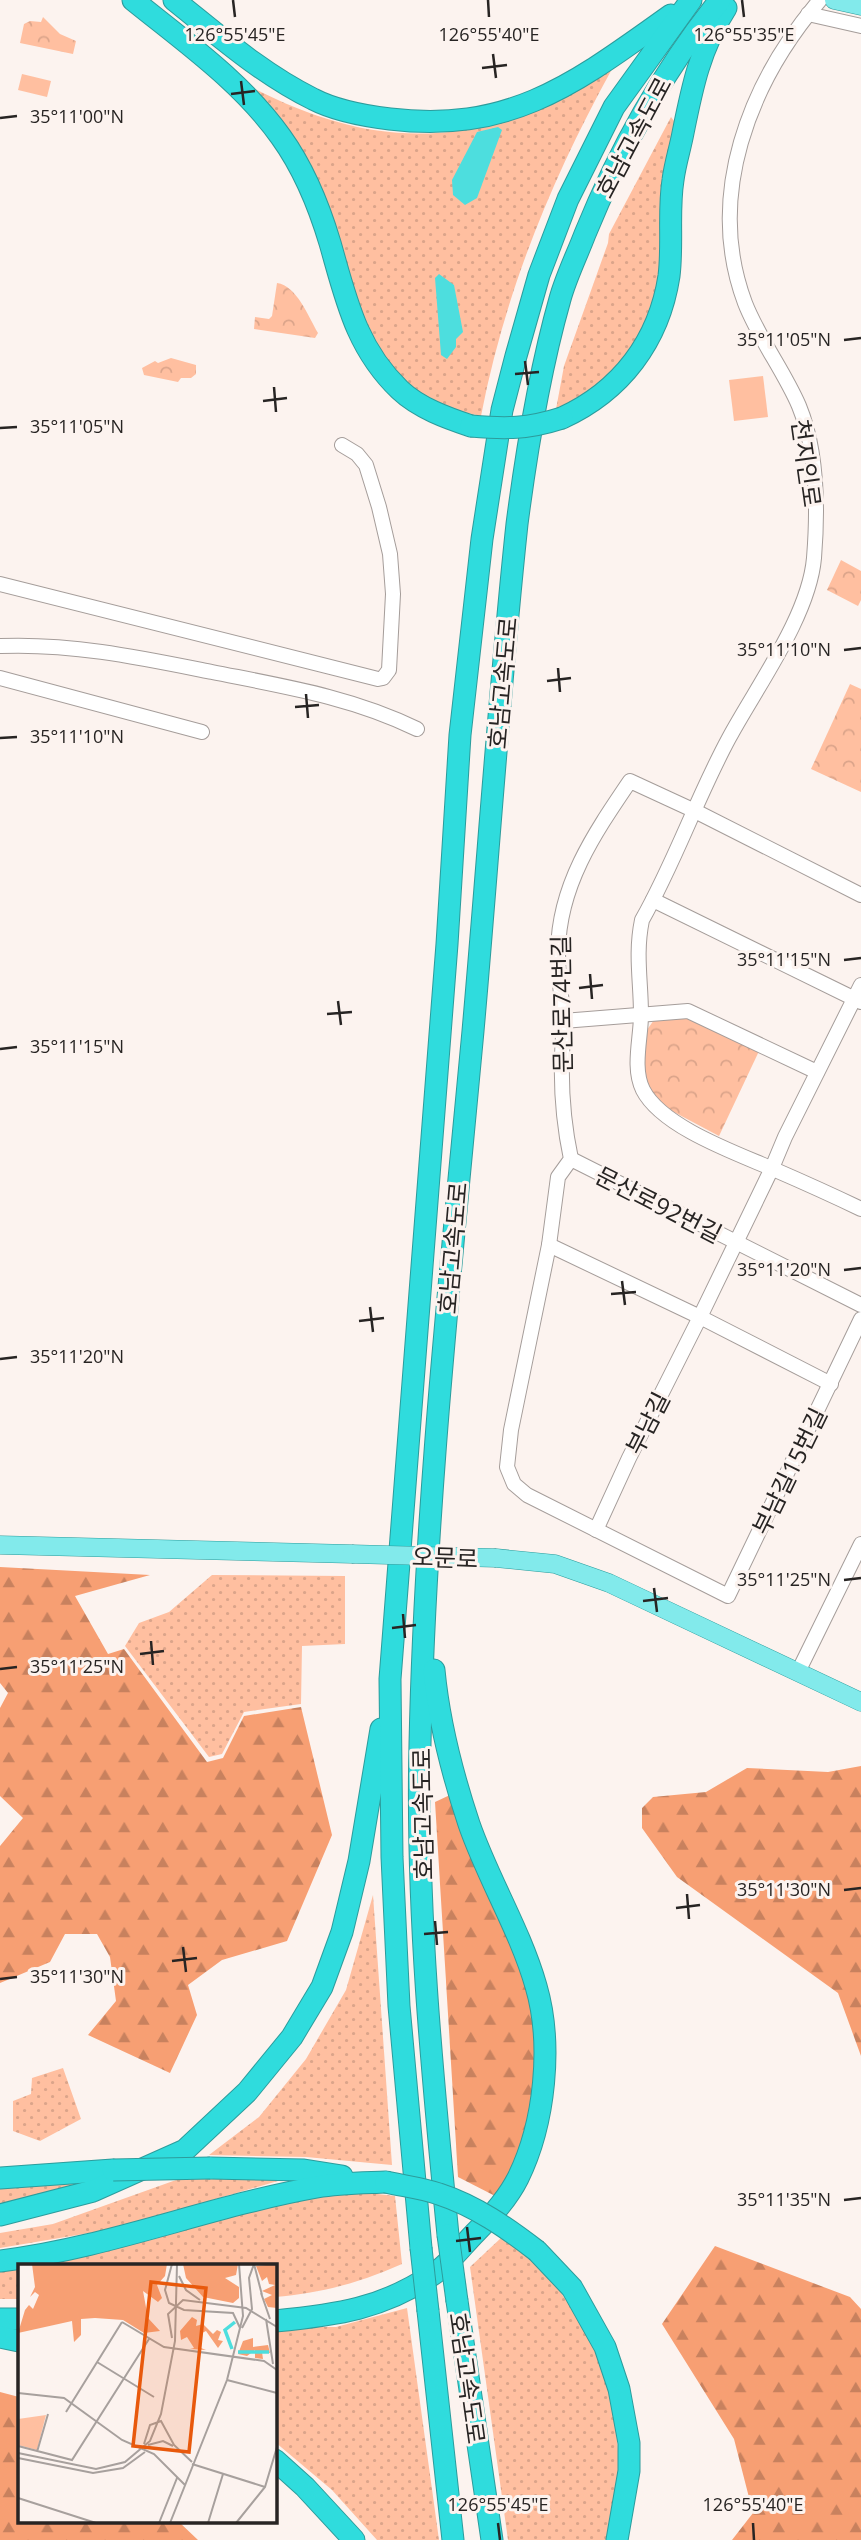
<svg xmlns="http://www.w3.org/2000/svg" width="861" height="2540" font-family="'Open Sans','Noto Sans KR',sans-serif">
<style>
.grass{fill:url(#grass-dots)}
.forest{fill:url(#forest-firs)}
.park{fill:url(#park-crowns)}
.pitch{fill:#ffbfa0}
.water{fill:#4ddede}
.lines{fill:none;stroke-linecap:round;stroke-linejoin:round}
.minor-casing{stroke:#a59d9a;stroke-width:16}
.major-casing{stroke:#2c9c9c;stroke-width:19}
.highway-casing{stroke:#2c9c9c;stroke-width:23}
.minor{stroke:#fff;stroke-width:14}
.major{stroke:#82eaeb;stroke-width:18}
.highway{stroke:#2fdcdd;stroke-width:21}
.major-bridge-casing{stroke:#2c9c9c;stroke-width:19;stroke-linecap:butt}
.highway-bridge-casing{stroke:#2c9c9c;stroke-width:23;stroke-linecap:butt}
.major-bridge{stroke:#82eaeb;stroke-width:18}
.highway-bridge{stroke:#2fdcdd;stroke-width:21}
.ticks{fill:none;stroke:#272423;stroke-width:2.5}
.labels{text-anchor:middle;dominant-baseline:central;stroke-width:6;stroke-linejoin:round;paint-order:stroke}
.street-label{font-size:24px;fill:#272423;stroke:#fcf3ef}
.inset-river{fill:none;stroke:#4ddede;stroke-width:3.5}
.inset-road{fill:none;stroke:#a7a09d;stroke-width:2}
.view{fill:#e8590c;fill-opacity:0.15;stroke:#e8590c;stroke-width:3.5}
.inset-edge{fill:none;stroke:#272423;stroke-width:3.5}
.ticks-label{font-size:18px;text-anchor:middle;fill:#272423;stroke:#fcf3ef;stroke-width:6;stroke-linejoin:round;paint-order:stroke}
</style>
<defs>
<pattern id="grass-dots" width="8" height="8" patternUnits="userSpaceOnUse" patternTransform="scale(1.75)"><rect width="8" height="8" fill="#ffbfa0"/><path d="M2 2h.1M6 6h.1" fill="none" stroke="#dba48a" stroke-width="1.8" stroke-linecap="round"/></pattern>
<pattern id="forest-firs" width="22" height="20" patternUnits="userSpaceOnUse" patternTransform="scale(1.75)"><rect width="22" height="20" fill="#f79f73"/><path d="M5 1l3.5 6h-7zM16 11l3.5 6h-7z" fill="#c8815e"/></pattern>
<pattern id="park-crowns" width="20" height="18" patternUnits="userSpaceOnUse" patternTransform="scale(1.75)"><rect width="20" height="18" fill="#ffbfa0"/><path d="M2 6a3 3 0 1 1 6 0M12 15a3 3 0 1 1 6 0" fill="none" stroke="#dba48a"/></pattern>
</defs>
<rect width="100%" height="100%" fill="#fcf3ef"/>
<g class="grass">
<path d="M612 69C551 180 505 292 481 416L440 407 402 387 360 318 342 250 249 86C348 137 430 150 537 110 563 101 588 83 612 69Z"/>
<polygon points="671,117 674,121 671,240 646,345 554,420 564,366 608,243 609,234"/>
<polygon points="212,1575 345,1576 345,1644 302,1646 301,1704 244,1712 222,1754 209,1757 125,1646 139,1623 169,1612"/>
<polygon points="373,1895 392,2165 306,2157 209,2155 259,2117 306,2059 346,1990"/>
<polygon points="63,2068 81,2119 40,2141 13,2131 13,2101 31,2094 32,2078"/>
<polygon points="295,2176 113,2229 0,2248 0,2233 53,2224 176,2180"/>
<polygon points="96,2180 0,2206 0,2182"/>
<path d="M342 2190 395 2196 402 2264C359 2283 322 2293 275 2297V2265H19V2299H0V2267L151 2240 307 2195Z"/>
<polygon points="502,2237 543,2267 591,2336 614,2401 620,2476 606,2540 508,2540 470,2267"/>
<polygon points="407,2308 439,2540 377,2540 332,2490 275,2442 275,2327 336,2327"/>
</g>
<g class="forest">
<polygon points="0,1567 150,1575 75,1596 108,1654 124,1649 207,1762 223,1758 244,1716 301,1707 332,1835 287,1941 222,1960 188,1985 197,2015 170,2073 88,2035 116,2001 110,1957 97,1934 65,1934 50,1962 0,1983 0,1846 23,1818 0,1796 0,1708 8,1693 0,1683"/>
<polygon points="861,1766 861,2056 838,1993 677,1877 642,1828 642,1808 653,1797 706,1792 747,1768 828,1772"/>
<polygon points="450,1795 516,1941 537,2021 531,2145 501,2199 458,2177 435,1802"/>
<polygon points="715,2246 850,2297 861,2309 861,2540 732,2540 753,2513 734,2439 662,2324"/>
<polygon points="0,2392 19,2397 19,2521 178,2521 198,2540 0,2540"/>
</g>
<g class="park">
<polygon points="43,17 60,34 76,41 73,54 20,43 24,24 30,21 41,22"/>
<path d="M277 283C297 286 308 316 318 333L315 338 254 329 255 317 269 319 272 316Z"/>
<polygon points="171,358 196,365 196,374 191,378 181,378 178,382 144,375 142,368 155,361 158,363"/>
<polygon points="841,560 861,571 861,600 858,606 827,590"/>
<polygon points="850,684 861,689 861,792 811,769"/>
<polygon points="685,1016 760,1049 719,1136 672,1111 648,1091 644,1069 644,1034 654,1020"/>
</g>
<g class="pitch">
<polygon points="22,74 51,81 47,97 18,90"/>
<polygon points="763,376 768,417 734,421 729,380"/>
</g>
<g class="water">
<polygon points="498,127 502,130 477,198 465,205 453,195 452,180 477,132"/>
<polygon points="439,274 454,285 463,332 456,339 456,347 447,359 441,355 435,278"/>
</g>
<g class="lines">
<g class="minor-casing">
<g id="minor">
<path d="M820 0C749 83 705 196 745 303 759 339 784 371 799 406 818 452 818 509 814 558 809 616 757 686 729 738 697 797 675 862 642 920 635 954 641 981 641 1015 641 1038 632 1068 643 1090 662 1127 736 1153 773 1169 803 1182 832 1195 861 1209"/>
<polyline points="808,14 861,26"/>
<polyline points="0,584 378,679 383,678 389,670 393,594 390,554 379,507 366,465 357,454 342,445"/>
<path d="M0 646C72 643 142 658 212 672 282 686 352 697 417 729"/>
<polyline points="0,678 202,732"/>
<path d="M861 895 695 811 630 781C594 834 559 885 558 951 558 975 562 997 563 1020 564 1033 562 1046 562 1058 561 1092 564 1126 571 1159L558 1177 549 1245 511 1430 507 1467 514 1484 527 1495 728 1596 861 1319"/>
<polyline points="653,900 861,1002"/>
<polyline points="563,1021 688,1011 817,1072"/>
<polyline points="571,1159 861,1305"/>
<polyline points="549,1245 700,1317 831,1384"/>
<polyline points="596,1530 629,1458 700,1317 772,1168 785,1137 861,985"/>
<polyline points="798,1672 861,1544"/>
</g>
</g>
<g class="major-casing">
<g id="major">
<polyline points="834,0 861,6"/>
<polyline points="0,1545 352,1554"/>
<polyline points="496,1558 555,1564 609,1583 861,1702"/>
</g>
</g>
<g class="highway-casing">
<g id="highway">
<path d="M133 0C185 42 242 82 281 137 304 169 319 206 330 243 346 299 356 348 400 390 419 408 447 418 471 426"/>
<path d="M174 0C218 35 262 74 313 99 336 111 365 116 390 119 512 134 578 81 671 15"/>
<path d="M562 418C621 391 659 341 669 276 673 244 668 211 673 180 675 164 680 149 683 133 692 88 700 48 726 8"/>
<polyline points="210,2168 304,2170 342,2176"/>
<polyline points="0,2178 113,2170"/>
<polyline points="0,2215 93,2191 185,2150 247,2092 292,2037 322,1987 342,1932 359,1861 381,1729"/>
<path d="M448 2235C432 2072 416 1908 420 1744 425 1506 451 1268 473 1031 488 862 499 692 517 524 527 447 539 373 560 299 566 277 577 255 585 234 620 148 662 72 720 0"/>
<polyline points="421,2248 399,2006 392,1857 390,1679 447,944 460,735 482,539 502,410 516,356 539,275 568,199 614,107 691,0"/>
<polyline points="537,2251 572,2288 605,2347 619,2389 629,2443 629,2471 617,2540"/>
<path d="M0 2261C108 2248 210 2206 317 2187 339 2183 363 2183 386 2182"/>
<polyline points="457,2301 492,2540"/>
<polyline points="428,2311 453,2540"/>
<polyline points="0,2319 19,2319"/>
<path d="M275 2321C336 2315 383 2309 435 2273 450 2263 463 2245 476 2232 492 2216 508 2198 518 2178 545 2123 553 2044 536 1986 520 1930 488 1879 469 1824 452 1773 439 1723 434 1670"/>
<polyline points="0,2337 19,2341"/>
<polyline points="275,2460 305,2487 354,2540"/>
</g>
</g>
<use href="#minor" class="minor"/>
<use href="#major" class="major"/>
<use href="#highway" class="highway"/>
<g class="major-bridge-casing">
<polyline id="major-bridge" points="352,1554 496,1558"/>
</g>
<g class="highway-bridge-casing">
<g id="highway-bridge">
<path d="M471 426C506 429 528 429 562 418"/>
<polyline points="113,2170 210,2168"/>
<path d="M386 2182C403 2186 422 2188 439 2194 476 2206 507 2228 537 2251"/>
<polyline points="448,2235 457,2301"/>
<polyline points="421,2248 428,2311"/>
</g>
</g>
<use href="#major-bridge" class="major-bridge"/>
<use href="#highway-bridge" class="highway-bridge"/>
</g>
<path class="ticks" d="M233 0 235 17M488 0 489 17M742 0 744 17M493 54 496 78M482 68 507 65M241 81 244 105M231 94 255 91M0 118 17 116M844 340 861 338M525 361 528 385M515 374 539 372M274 387 276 412M263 401 287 398M0 428 17 427M844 650 861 648M558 668 560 692M547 681 571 678M306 694 308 718M295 707 319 705M0 738 17 737M844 960 861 958M590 974 592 999M579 988 603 985M338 1001 341 1025M327 1014 352 1012M0 1049 17 1047M844 1270 861 1268M622 1281 625 1305M611 1294 636 1292M370 1307 373 1332M359 1321 384 1318M0 1359 17 1357M844 1580 861 1578M654 1588 657 1612M643 1601 668 1598M403 1614 405 1638M392 1628 416 1625M151 1641 153 1665M140 1654 164 1651M0 1669 17 1667M844 1890 861 1888M687 1894 689 1919M676 1908 700 1905M435 1921 437 1945M424 1934 448 1932M183 1947 186 1972M172 1961 197 1958M0 1979 17 1977M844 2200 861 2198M467 2227 470 2252M456 2241 481 2238M498 2523 500 2540M753 2523 754 2540"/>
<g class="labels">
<g class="street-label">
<text transform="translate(633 137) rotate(-62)">호남고속도로</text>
<text transform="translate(807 463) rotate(82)">천지인로</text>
<text transform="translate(502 683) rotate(-85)">호남고속도로</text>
<text transform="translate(561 1004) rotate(-91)">문산로74번길</text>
<text transform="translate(659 1204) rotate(27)">문산로92번길</text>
<text transform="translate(452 1248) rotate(-85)">호남고속도로</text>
<text transform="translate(647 1423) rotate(-63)">부남길</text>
<text transform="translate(789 1471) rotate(-64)">부남길15번길</text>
<text transform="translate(445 1557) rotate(2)">오문로</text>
<text transform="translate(422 1814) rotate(-91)">호남고속도로</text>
<text transform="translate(468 2378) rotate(82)">호남고속도로</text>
</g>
</g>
<g transform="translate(18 2264)">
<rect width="259" height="259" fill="#fcf3ef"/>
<path d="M14 0H149L147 12 139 21 144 34 140 38 125 27 130 54 142 67 126 69 105 56 77 54 63 55V71L56 78 54 57 0 69 7 46 11 41 15 45 21 31 17 28 12 33 17 23ZM165 0H220L218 11 207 14 221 23V34L215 39 185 33 168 14ZM259 0 258 20 259 44 250 43 246 35 254 31 244 27 257 21 251 20 249 13 244 17 238 2ZM174 53 179 56 178 62 185 60 195 70 199 66 203 68 200 76 205 77 200 84 188 67 182 70 183 84 188 86 172 85 176 84 169 73 163 76 162 67ZM235 74V83L250 81 252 89 244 88 245 95 237 94V86L229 92 220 90 225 77Z" fill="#f79f73"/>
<path d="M28 151 19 186 0 181V155Z" fill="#ffbfa0"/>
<path class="inset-river" d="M214 85 207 66 217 58M220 88H251"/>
<path class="inset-road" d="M154 0 147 26 151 39 166 46 215 49 222 64M236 0 244 31M161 12 168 26 182 36M243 29 252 55M248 55 255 100M104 58 146 83 246 97 259 106M224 64 234 45 231 14 236 0M154 74 150 50 165 36 228 44 259 63M79 98 136 133M209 116 259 129M0 129 46 134 104 176 136 190 167 221M48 148 104 58M126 180 132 161 143 157 156 181 174 198M130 181 145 177 155 182M0 182 54 196 131 75M19 188 30 150M0 189 78 205 107 198 132 177 143 150 157 77 159 0M0 194 75 209 105 204 127 188M174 200 247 223M0 234 78 259M141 259 159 214M152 259 209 116 225 52 221 0M190 259 205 210M218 259 247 223 259 183"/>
<path class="view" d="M133 18 188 24 171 188 115 182Z"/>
<rect width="259" height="259" class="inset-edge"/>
</g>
<g class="ticks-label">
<text x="235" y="41">126°55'45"E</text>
<text x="489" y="41">126°55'40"E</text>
<text x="744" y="41">126°55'35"E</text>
<text x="77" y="123">35°11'00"N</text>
<text x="784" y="346">35°11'05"N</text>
<text x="77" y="433">35°11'05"N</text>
<text x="784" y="656">35°11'10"N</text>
<text x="77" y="743">35°11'10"N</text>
<text x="784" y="966">35°11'15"N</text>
<text x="77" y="1053">35°11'15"N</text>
<text x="784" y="1276">35°11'20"N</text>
<text x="77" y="1363">35°11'20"N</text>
<text x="784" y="1586">35°11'25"N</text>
<text x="77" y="1673">35°11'25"N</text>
<text x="784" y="1896">35°11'30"N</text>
<text x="77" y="1983">35°11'30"N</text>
<text x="784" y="2206">35°11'35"N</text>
<text x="498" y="2511">126°55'45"E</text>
<text x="753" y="2511">126°55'40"E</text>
</g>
</svg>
